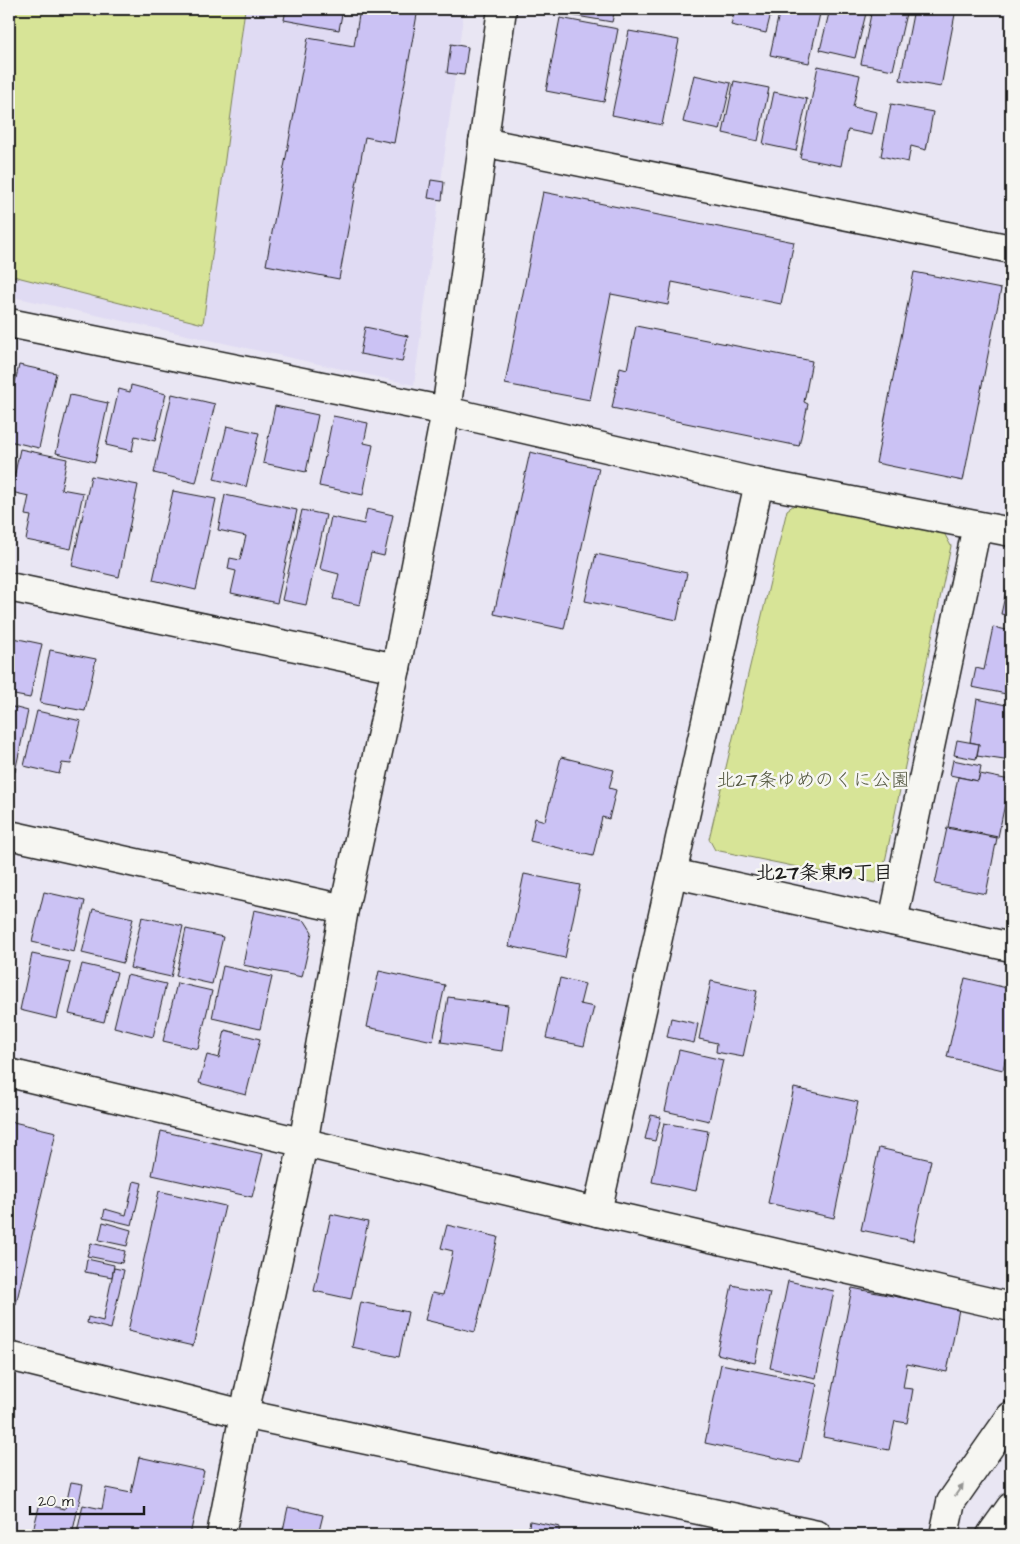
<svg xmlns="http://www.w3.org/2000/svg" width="1020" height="1544" font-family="'Architects Daughter','Klee One',sans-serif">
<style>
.built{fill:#e0dbf3}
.green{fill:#d7e497;stroke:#7a805a}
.building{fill:#cbc2f4;stroke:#1c1c1c}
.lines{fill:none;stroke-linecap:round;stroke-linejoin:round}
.minor-casing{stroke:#1c1c1c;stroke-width:31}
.tertiary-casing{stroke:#1c1c1c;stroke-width:31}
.minor{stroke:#f6f6f2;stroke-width:28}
.tertiary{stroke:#f6f6f2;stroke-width:28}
.oneway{fill:#949492}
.labels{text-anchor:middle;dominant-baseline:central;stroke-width:5;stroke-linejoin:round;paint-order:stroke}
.park-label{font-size:19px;fill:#545841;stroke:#f6f6f2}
.neighbourhood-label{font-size:20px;font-weight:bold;fill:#1c1c1c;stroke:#f6f6f2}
</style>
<rect width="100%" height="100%" fill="#e9e6f3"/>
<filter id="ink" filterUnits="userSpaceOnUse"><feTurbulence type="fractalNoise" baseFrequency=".02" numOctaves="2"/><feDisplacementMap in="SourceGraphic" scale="10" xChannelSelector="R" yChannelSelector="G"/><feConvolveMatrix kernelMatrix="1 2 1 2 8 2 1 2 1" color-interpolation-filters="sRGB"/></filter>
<g filter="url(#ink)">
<polygon class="built" points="9,9 464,9 414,385 9,296"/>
<g class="green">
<polygon points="9,9 245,9 203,324 9,275"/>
<polygon points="797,503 944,533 951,546 882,876 875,883 715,850 709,839 787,510"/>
</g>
<g class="building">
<polygon points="286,9 343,9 339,30 284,20"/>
<polygon points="360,9 418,9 394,143 365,137 339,279 266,265 308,38 354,46"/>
<polygon points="554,9 615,9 612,22 553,12"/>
<polygon points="735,9 772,9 766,33 731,25"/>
<polygon points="780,9 821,9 809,63 770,55"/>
<polygon points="830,9 867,9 855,58 820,50"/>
<polygon points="872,9 907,9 893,70 861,64"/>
<polygon points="914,9 956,9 941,87 900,80"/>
<polygon points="560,18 618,29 604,102 546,91"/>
<polygon points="629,31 679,40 662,125 612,115"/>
<polygon points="451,44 468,47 464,75 447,73"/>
<polygon points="818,66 860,75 853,107 877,112 872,135 848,130 841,166 800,158"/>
<polygon points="694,75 731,83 720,130 683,122"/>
<polygon points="734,81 769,88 758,141 723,133"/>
<polygon points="774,92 807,99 796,151 763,144"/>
<polygon points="891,104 933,112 926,150 911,146 908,162 881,156"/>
<polygon points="431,180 444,182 442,200 428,198"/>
<polygon points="543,192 794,242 781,304 672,282 668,305 611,294 590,400 505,384"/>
<polygon points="914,272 1001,289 963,481 876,463"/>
<polygon points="636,326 812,361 804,402 808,404 799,446 612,408 620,367 627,369"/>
<polygon points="365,327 408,336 402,362 360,354"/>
<polygon points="19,365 56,373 39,448 9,441 9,409"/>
<polygon points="131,385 166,394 155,441 135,436 132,451 106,445 119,389 130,392"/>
<polygon points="172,394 215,404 196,483 154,473"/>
<polygon points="70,395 108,403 95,462 56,453"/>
<polygon points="275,406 318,415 306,472 263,463"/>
<polygon points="333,416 368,423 364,443 373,445 363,495 319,486"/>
<polygon points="227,426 259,433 246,487 214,479"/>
<polygon points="20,449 67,459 61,489 83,493 71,549 26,540 31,516 25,515 29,496 11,492"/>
<polygon points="530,452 599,468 564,629 494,614"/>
<polygon points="91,476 138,485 119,577 72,566"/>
<polygon points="173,491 216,499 196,590 153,580"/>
<polygon points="225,495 297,510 277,603 231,593 236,571 228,569 230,558 240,560 246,536 218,530"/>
<polygon points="367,509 393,515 384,556 371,553 360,605 333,599 339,574 320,569 331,517 364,524"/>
<polygon points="302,510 326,515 306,605 282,600"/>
<polygon points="596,554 687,573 677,620 585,601"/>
<polygon points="1011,569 1011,616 1001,614"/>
<polygon points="993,627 1011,631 1011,695 972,687 976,668 984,670"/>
<polygon points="9,637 42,644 30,698 9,694"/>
<polygon points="50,650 96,659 85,711 40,703"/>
<polygon points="977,699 1011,706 1011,761 977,756 979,744 970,742"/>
<polygon points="9,706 28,711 15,772 9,771"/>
<polygon points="37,711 81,721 71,764 62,763 59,774 24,766"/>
<polygon points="957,740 979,744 976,759 954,755"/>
<polygon points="561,757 614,770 609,788 616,790 609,819 602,817 593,856 530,841 535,818 545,821"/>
<polygon points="953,760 981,766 978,781 950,775"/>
<polygon points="980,774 1010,780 998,837 948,827 958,777 978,781"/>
<polygon points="947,828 997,838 986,894 935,884"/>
<polygon points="524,874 580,885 565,958 509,946"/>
<polygon points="44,892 85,901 74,952 32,942"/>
<polygon points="93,909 133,918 123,963 82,953"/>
<polygon points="254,910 305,921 312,932 302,977 243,965"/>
<polygon points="142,917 183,926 171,977 130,968"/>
<polygon points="186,929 223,937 212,984 176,976"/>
<polygon points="32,954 70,962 57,1019 20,1010"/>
<polygon points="82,964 117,972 104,1022 69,1014"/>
<polygon points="223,966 272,977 260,1029 212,1018"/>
<polygon points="379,971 445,985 433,1041 367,1027"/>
<polygon points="127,975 166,984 153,1037 114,1027"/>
<polygon points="560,978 585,984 580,1004 594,1007 584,1046 546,1038"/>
<polygon points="965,978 1011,989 1011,1032 1003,1070 947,1057"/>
<polygon points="711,981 757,991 743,1057 716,1052 717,1043 699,1039"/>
<polygon points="177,983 212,991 198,1049 163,1041"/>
<polygon points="448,997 508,1005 502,1051 441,1042"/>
<polygon points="671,1018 698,1024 694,1043 667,1037"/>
<polygon points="225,1030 260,1039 246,1095 199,1083 207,1055 219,1058"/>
<polygon points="679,1050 723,1060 709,1121 665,1111"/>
<polygon points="794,1088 858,1102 834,1218 768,1203"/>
<polygon points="651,1115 661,1117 655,1141 645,1139"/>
<polygon points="9,1121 56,1132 16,1304 9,1303"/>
<polygon points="664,1123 708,1131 696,1191 652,1182"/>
<polygon points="161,1131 263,1154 252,1197 152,1175"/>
<polygon points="879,1148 931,1160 913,1241 861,1230"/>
<polygon points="134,1181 142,1183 132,1225 103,1218 105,1209 126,1215"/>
<polygon points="159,1191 225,1206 193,1346 128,1331"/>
<polygon points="331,1214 368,1222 351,1299 314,1291"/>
<polygon points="103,1222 131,1230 127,1246 99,1240"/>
<polygon points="447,1225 498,1237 475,1332 425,1320 432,1293 443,1295 453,1251 441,1248"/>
<polygon points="91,1243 125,1251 122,1263 87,1256"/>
<polygon points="87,1259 114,1265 112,1277 85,1272"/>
<polygon points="114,1268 124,1270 111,1329 87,1323 88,1317 103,1321"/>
<polygon points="788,1281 834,1291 816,1378 770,1368"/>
<polygon points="732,1285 770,1293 755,1363 717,1354"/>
<polygon points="852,1288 959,1309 947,1372 907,1364 903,1388 913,1389 907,1423 895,1421 889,1450 823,1437"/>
<polygon points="361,1302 408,1312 399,1357 352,1347"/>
<polygon points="721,1364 817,1384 800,1463 705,1443"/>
<polygon points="139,1457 204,1471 190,1535 88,1535 77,1533 83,1505 102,1509 106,1488 131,1493"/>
<polygon points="71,1482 83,1484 72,1535 32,1535 40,1503 65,1509"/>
<polygon points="288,1507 323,1515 318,1535 282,1535"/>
<polygon points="530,1521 560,1527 558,1535 527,1535"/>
</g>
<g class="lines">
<g class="minor-casing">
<g id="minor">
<polyline points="483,142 1011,249"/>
<polyline points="9,323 446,411 759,483 1011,532"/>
<polyline points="9,587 396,668"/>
<polyline points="9,835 344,909"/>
<polyline points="672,873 1011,947"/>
<polyline points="893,921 977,526"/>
<polyline points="9,1073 597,1212 1011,1307"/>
<polyline points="597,1212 759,483"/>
<polyline points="221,1535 244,1414 303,1144 344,909 396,668 446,411 502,9"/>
<polyline points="944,1535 951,1502 1011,1416"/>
<polyline points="991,1535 1011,1507"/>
</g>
</g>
<g class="tertiary-casing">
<polyline id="tertiary" points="9,1356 244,1414 817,1535"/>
</g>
<use href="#minor" class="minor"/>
<use href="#tertiary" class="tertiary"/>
</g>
<defs><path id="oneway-solid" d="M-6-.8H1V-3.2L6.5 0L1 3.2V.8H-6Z" transform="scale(1.25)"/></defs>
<use class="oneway" href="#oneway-solid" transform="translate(959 1490) rotate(-55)"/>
</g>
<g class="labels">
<g class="park-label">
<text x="813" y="780">北27条ゆめのくに公園</text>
</g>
<g class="neighbourhood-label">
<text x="824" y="873">北27条東19丁目</text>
</g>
</g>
<rect width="1020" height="1544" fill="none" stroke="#f6f6f2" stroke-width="30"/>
<rect x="15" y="15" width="990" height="1514" fill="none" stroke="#1c1c1c" stroke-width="2" filter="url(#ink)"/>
<path d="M30 1506v8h114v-8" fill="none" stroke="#1c1c1c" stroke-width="2.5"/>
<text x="38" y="1506" font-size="15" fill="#1c1c1c" stroke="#f6f6f2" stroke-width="4" paint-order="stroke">20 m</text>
</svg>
